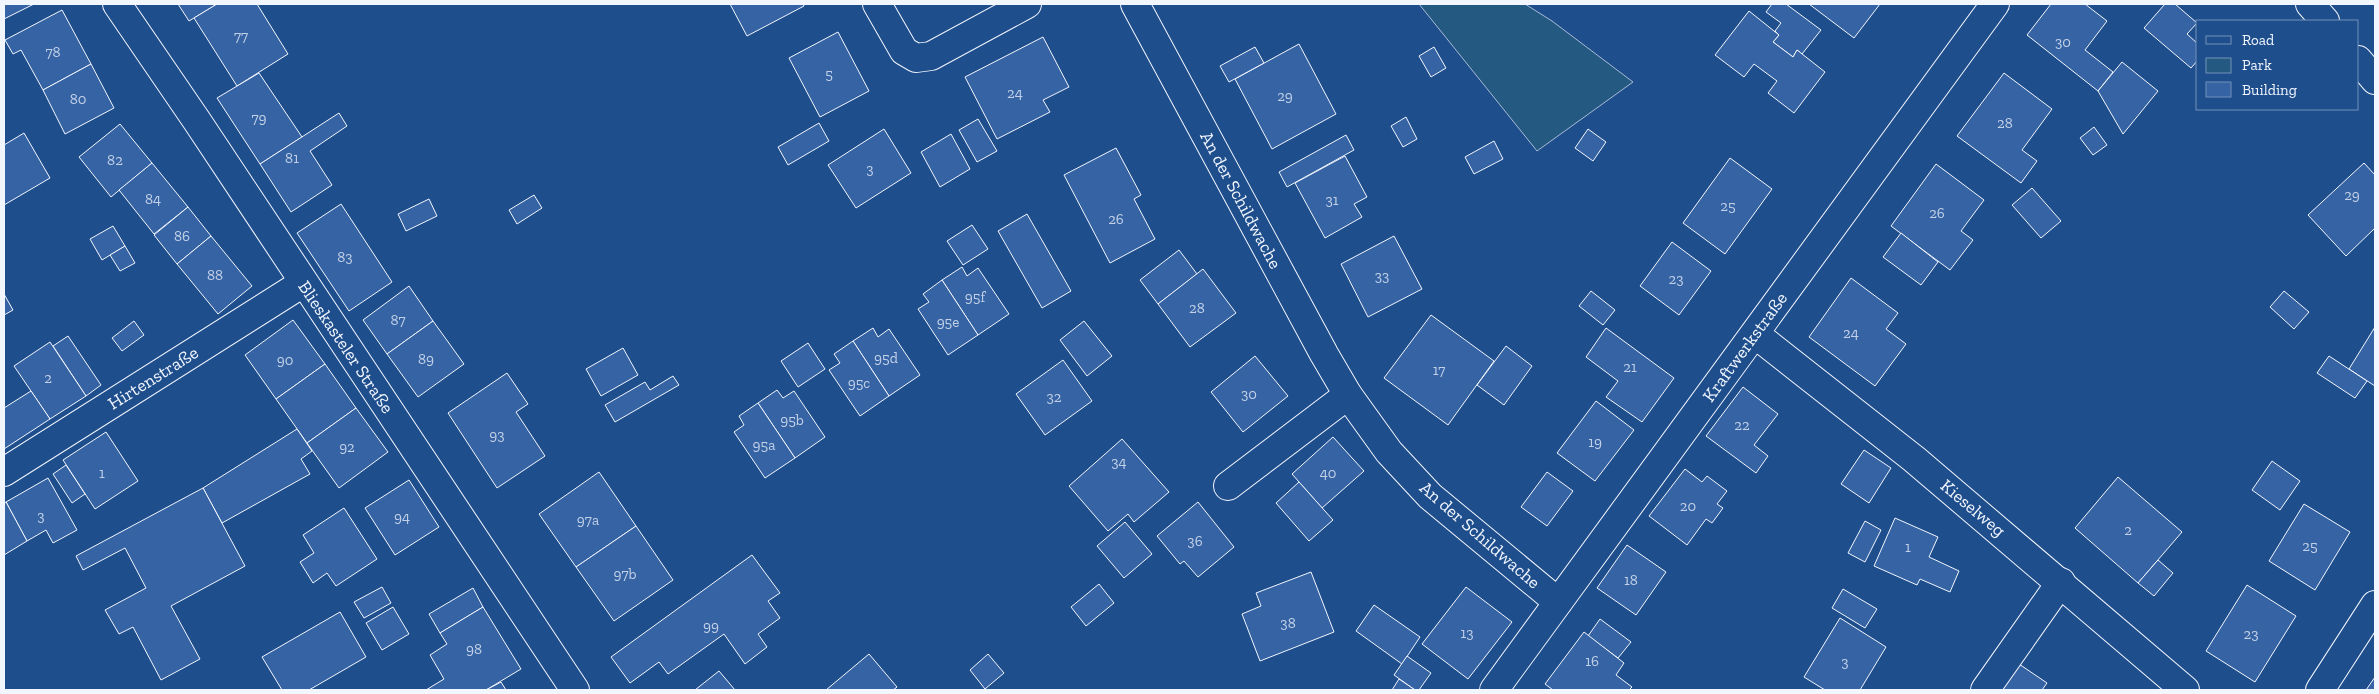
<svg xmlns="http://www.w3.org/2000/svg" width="2379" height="694" font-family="'Zilla Slab',serif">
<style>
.park{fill:#245a82;stroke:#a8bbd7}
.building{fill:#3563a3;stroke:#f2f6ff}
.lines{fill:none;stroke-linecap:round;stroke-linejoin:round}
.minor-casing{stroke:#f2f6ff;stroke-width:30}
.minor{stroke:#1f4e8c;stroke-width:28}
.labels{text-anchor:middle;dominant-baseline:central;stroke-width:4;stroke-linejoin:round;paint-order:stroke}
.number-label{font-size:15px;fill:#c3d1e8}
.street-label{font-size:18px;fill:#f2f6ff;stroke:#1f4e8c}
</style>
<rect width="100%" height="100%" fill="#1f4e8c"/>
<polygon class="park" points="1419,4 1525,4 1552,21 1633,82 1537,151"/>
<g class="building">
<polygon points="4,4 34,4 4,19"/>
<polygon points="178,4 217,4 189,21"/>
<polygon points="217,4 257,4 288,54 237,86 194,18"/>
<polygon points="730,4 803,4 804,6 747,36"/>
<polygon points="1772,4 1786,4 1821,30 1802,54 1797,50 1793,57 1773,42 1779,35 1775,31 1781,23 1766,12"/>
<polygon points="1809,4 1880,4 1854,38"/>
<polygon points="2051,4 2085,4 2107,21 2085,50 2113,72 2098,91 2027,35"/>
<polygon points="2165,4 2175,4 2197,23 2187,34 2198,44 2198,60 2191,68 2144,28"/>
<polygon points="62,10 91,64 43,90 21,50 13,54 5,40"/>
<polygon points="1749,11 1779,35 1773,42 1793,57 1797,50 1825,72 1794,113 1768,93 1777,81 1754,64 1744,77 1715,55"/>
<polygon points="838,32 869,91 820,117 789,58"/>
<polygon points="1043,37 1069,87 1043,100 1050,112 997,139 965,77"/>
<polygon points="1299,44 1336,114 1272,149 1235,79"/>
<polygon points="1255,47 1264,63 1229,82 1220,66"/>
<polygon points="1434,47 1446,68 1431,77 1419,56"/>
<polygon points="2122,62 2158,91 2123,134 2098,91"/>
<polygon points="91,64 114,108 65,134 43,90"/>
<polygon points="259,73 302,137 260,164 217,98"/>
<polygon points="2004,73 2052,109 2022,150 2037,161 2021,183 1957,136"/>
<polygon points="339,113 347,126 310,151 332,185 291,212 260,164"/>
<polygon points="1406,117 1417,139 1403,147 1391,126"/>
<polygon points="978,119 997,151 977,162 959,130"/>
<polygon points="819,123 829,141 788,165 778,147"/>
<polygon points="120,124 152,163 111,197 79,157"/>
<polygon points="2094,127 2107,145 2093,155 2080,138"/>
<polygon points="884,129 911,173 856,208 828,165"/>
<polygon points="1588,129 1606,142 1593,161 1575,148"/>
<polygon points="24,133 50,178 4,205 4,145"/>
<polygon points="951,134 970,169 940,187 921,152"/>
<polygon points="1346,135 1354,150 1287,187 1279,172"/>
<polygon points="1494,141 1503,159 1474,174 1465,157"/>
<polygon points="1116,148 1141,195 1134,199 1155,239 1110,263 1064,175"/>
<polygon points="1345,156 1367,197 1354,204 1362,217 1325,238 1295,183"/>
<polygon points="1730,158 1772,189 1725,254 1683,223"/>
<polygon points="152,163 188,207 154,234 119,190"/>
<polygon points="2364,163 2375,175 2375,228 2346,256 2308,215"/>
<polygon points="1936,164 1984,200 1961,231 1973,240 1950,270 1891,226"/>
<polygon points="2032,188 2061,221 2041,238 2012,205"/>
<polygon points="534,195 542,208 517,224 509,210"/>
<polygon points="429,199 437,216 406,231 398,214"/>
<polygon points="341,204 392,282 349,311 297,233"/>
<polygon points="188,207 211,236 177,264 154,235"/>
<polygon points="1027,214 1071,291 1042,308 998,231"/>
<polygon points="972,225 988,249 963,265 947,241"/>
<polygon points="113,226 125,246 102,260 90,239"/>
<polygon points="1901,233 1938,262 1921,285 1883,257"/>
<polygon points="211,236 252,286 218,314 177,264"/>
<polygon points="1394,236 1422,289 1368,317 1341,264"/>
<polygon points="1672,242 1711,271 1679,315 1640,286"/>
<polygon points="125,246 135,263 120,271 110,255"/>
<polygon points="1179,250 1197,274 1158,304 1140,280"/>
<polygon points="962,267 967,276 978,268 1009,314 978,335 942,280"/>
<polygon points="1203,269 1236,313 1190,347 1158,304"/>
<polygon points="1851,278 1898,313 1886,329 1906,344 1875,386 1809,337"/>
<polygon points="942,280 978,335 948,355 918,309 929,302 923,294"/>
<polygon points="409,286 433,321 387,354 363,320"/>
<polygon points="1591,291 1615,310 1603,325 1579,306"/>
<polygon points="2284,291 2309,312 2294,329 2270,307"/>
<polygon points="4,294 13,310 4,315"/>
<polygon points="1431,315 1494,361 1448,425 1384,378"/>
<polygon points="293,320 325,364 276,399 245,355"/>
<polygon points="134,321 144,335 122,351 112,338"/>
<polygon points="433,321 464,364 418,397 387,354"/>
<polygon points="1084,321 1112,356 1087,376 1060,340"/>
<polygon points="2375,327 2375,386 2349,369"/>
<polygon points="873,328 878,337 889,329 920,375 889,396 853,341"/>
<polygon points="1606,328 1674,378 1642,422 1606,397 1618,381 1586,357"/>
<polygon points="68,336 101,385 86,396 53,346"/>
<polygon points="853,341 889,396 860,416 829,370 840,363 834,354"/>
<polygon points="50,342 86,396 50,419 14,366"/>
<polygon points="808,343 825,369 798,387 781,361"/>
<polygon points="1506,346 1532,366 1504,405 1477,385"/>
<polygon points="623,348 638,375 601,396 586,369"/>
<polygon points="1255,356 1288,396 1243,432 1211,392"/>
<polygon points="2329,356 2367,381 2355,398 2317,373"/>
<polygon points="1063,360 1092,401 1045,435 1016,394"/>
<polygon points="325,364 356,408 307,443 276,399"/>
<polygon points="507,373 528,404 516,412 545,456 497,488 448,413"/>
<polygon points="673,376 679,385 615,422 605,405 645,382 650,390"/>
<polygon points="1743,387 1778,414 1754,445 1768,456 1756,473 1706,436"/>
<polygon points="777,390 783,398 794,391 825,437 795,458 758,403"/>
<polygon points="31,391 50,419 4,449 4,408"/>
<polygon points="1596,401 1634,430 1595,481 1557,453"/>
<polygon points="758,403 795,458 765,478 734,432 744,425 739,416"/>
<polygon points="356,408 388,452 339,488 307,443"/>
<polygon points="297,429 312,451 301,459 310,474 222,523 203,488"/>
<polygon points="106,432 138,481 95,509 63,460"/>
<polygon points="1333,437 1364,471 1322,508 1292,474"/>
<polygon points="1122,439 1169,492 1134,522 1128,514 1108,531 1069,486"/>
<polygon points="1864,450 1891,468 1869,503 1841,484"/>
<polygon points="2272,461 2300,481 2280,510 2252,490"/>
<polygon points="66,465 85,494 72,503 53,474"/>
<polygon points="1685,469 1702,482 1707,476 1727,491 1717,504 1723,508 1712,523 1706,519 1687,545 1649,516"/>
<polygon points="599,472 636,526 576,567 539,514"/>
<polygon points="1547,472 1573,491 1547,526 1521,507"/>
<polygon points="2118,477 2182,532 2138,583 2075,528"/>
<polygon points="48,478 77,530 53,543 46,530 27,541 6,502"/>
<polygon points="409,480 439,527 395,555 365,508"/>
<polygon points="1299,482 1333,520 1309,541 1276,503"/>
<polygon points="203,488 245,566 171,606 200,659 161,680 133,627 119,634 105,610 146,588 125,548 83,570 76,556"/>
<polygon points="6,502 27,541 4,555 4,503"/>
<polygon points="1198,502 1234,547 1198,577 1184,561 1180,564 1157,536"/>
<polygon points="2304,504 2350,532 2315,590 2269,561"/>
<polygon points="344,508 377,559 336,586 327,573 313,583 300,562 314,553 303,535"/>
<polygon points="1895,518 1938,537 1929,557 1959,571 1950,592 1920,579 1917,585 1874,566"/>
<polygon points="1865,521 1881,530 1865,562 1848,553"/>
<polygon points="1125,522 1152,554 1124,578 1097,546"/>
<polygon points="636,526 673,580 614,621 576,567"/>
<polygon points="1627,545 1666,572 1636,615 1597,588"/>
<polygon points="752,555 780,593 768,601 780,618 758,634 767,647 745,664 724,634 668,674 659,662 630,683 611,657"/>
<polygon points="2158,560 2173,573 2154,596 2138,583"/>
<polygon points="1311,572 1334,632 1260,661 1242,614 1261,606 1256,593"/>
<polygon points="1099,584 1114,603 1086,626 1071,607"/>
<polygon points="2247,585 2296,616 2255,682 2206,651"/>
<polygon points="382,587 391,603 364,618 354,602"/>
<polygon points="1466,587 1512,622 1468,679 1422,644"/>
<polygon points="473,588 483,607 440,633 429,614"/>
<polygon points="1843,589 1877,609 1865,628 1832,608"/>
<polygon points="1374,605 1420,637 1402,664 1356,631"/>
<polygon points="393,607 409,634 382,650 366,623"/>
<polygon points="483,607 521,669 486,690 426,690 444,679 430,655 447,644 440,633"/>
<polygon points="340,612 366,657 309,690 282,690 262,657"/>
<polygon points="1840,618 1886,647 1860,690 1825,690 1804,677"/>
<polygon points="1600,619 1631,642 1618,658 1588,636"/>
<polygon points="1584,632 1624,663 1616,675 1632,687 1629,690 1553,690 1545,684"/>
<polygon points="869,654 897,687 893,690 826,690"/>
<polygon points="988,654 1004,673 985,689 970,670"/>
<polygon points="1407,656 1431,673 1419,690 1415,690 1394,675"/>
<polygon points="2019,664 2047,683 2042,690 2002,690"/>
<polygon points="719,671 735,690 695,690"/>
<polygon points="2375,677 2375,690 2366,690"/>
<polygon points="1399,679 1415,690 1392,690"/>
<polygon points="501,682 506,690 486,690"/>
</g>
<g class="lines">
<g class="minor-casing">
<g id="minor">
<polyline points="117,4 197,121 575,690"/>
<polyline points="877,4 904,51 916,58 931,56 1027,4"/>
<polyline points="1135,4 1324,354 1348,395 1389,452 1430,496 1558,602"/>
<polyline points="2310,4 2325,21"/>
<polyline points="2358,60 2375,80"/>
<polyline points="1755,334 1914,459 2185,690"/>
<polyline points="4,472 303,283"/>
<polyline points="1228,486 1348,395"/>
<polyline points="1494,690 1995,4"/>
<polyline points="1985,690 2061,582"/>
<polyline points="2320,690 2375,605"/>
</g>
</g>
<use href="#minor" class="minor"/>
</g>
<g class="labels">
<g class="number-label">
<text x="241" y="36">77</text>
<text x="2063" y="42">30</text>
<text x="53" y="52">78</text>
<text x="829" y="74">5</text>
<text x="1015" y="93">24</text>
<text x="1285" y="96">29</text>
<text x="78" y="99">80</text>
<text x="259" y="118">79</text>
<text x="2005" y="123">28</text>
<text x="292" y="158">81</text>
<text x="115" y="160">82</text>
<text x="870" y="169">3</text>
<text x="2352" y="195">29</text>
<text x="153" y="199">84</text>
<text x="1332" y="200">31</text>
<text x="1728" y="206">25</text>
<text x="1937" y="213">26</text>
<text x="1116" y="219">26</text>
<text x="182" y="236">86</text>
<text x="345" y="257">83</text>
<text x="215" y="275">88</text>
<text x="1382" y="276">33</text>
<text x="1676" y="279">23</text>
<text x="975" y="297">95f</text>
<text x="1197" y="308">28</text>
<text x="398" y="320">87</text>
<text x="948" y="322">95e</text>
<text x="1851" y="333">24</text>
<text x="886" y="358">95d</text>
<text x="426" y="359">89</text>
<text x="285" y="360">90</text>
<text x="1630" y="367">21</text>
<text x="1439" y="370">17</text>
<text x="48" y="378">2</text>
<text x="859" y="383">95c</text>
<text x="1249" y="394">30</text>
<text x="1054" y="397">32</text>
<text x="792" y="420">95b</text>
<text x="1742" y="425">22</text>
<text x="497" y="435">93</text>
<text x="1595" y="442">19</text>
<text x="764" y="445">95a</text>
<text x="347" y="447">92</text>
<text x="1119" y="462">34</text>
<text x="102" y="473">1</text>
<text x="1328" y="473">40</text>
<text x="1688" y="506">20</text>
<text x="41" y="516">3</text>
<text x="402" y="517">94</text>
<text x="588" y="520">97a</text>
<text x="2128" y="530">2</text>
<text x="1195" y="541">36</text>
<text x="2310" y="546">25</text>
<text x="1908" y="547">1</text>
<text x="625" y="574">97b</text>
<text x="1631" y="580">18</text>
<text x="1288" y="623">38</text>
<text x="711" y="626">99</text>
<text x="1467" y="633">13</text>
<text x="2251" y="634">23</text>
<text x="474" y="649">98</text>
<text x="1592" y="661">16</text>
<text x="1845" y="662">3</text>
</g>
<g class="street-label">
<text transform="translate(1241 200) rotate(62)">An der Schildwache</text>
<text transform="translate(346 347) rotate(56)">Blieskasteler Straße</text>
<text transform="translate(1745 347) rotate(-54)">Kraftwerkstraße</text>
<text transform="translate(153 378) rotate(-32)">Hirtenstraße</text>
<text transform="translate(1973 508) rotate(40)">Kieselweg</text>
<text transform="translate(1480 535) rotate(41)">An der Schildwache</text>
</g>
</g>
<rect width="2379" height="694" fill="none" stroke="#f2f6ff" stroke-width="10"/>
<rect x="2196" y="20" width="162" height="90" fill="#1f4e8c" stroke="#7391ba"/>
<rect x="2206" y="36" width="25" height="8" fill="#1f4e8c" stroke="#7391ba"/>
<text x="2242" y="45" font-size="15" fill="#f2f6ff">Road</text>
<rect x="2206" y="58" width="25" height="15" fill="#245a82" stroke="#7391ba"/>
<text x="2242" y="70" font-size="15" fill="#f2f6ff">Park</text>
<rect x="2206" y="82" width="25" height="15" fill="#3563a3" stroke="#7391ba"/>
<text x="2242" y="95" font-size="15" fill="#f2f6ff">Building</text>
</svg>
